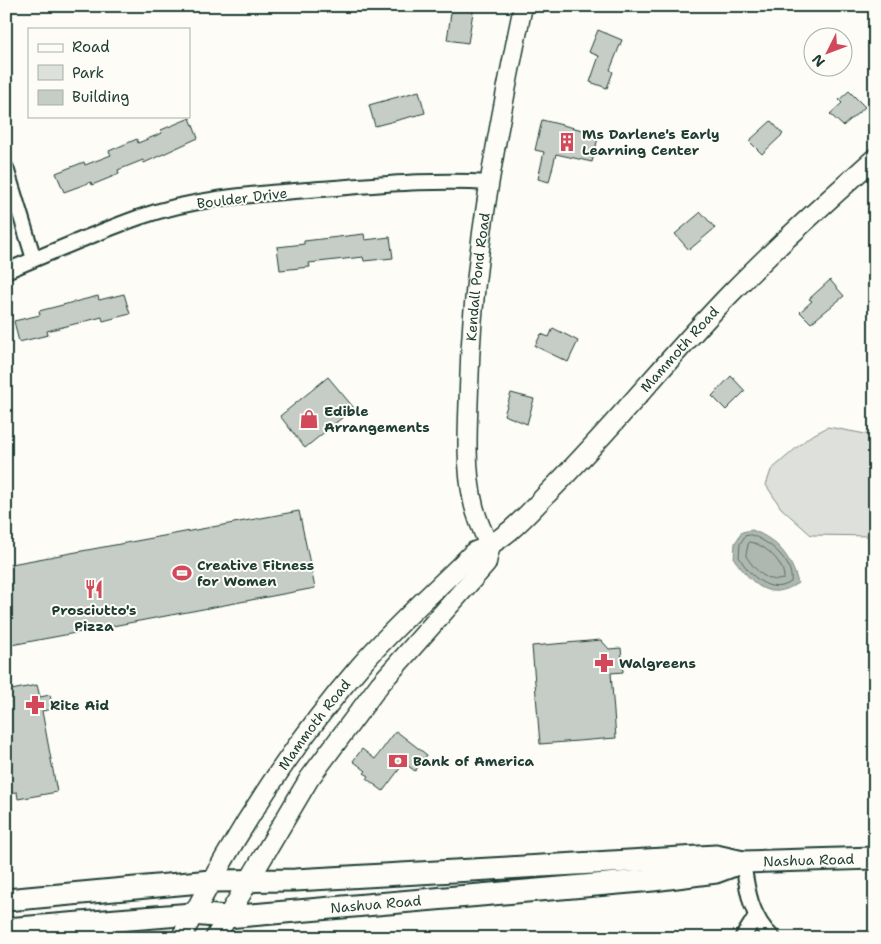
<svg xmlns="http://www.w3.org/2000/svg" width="881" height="944" font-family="'Shantell Sans',sans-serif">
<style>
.green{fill:#dde0db;stroke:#7e8e88}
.water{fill:#aeb8b1;stroke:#75877f}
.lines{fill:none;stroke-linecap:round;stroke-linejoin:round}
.shore{stroke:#586e66;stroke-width:1}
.building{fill:#c6cdc7;stroke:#1f3d34}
.minor-casing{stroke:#1f3d34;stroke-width:18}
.tertiary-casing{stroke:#1f3d34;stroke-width:21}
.secondary-casing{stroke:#1f3d34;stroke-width:22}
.primary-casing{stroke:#1f3d34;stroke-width:25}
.minor{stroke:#fdfcf7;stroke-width:14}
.tertiary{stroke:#fdfcf7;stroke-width:18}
.secondary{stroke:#fdfcf7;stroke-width:19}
.primary{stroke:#fdfcf7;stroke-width:21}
.labels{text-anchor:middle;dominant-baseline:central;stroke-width:4;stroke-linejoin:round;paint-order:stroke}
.poi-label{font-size:14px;font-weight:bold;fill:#1f3d34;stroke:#fdfcf7;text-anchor:start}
.street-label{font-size:14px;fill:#1f3d34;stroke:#fdfcf7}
</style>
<rect width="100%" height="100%" fill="#fdfcf7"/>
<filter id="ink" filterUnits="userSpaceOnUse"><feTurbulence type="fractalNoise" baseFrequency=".02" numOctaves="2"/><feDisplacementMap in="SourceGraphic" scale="10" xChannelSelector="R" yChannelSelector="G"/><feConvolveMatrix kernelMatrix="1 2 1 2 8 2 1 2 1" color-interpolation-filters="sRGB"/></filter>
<g filter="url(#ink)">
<polygon class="green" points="828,427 871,435 875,433 875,536 811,535 781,508 766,485 771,470 809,437"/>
<path class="water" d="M752 530C778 540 791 557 798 583 768 603 752 583 734 559L735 543 742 532Z"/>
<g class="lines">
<g class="shore">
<path d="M751 535C769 541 794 561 791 582 770 596 749 575 739 557L740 544 745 536Z"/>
<path d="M749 542C764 543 785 563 784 579 766 583 755 570 746 556Z"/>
</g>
</g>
<g class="building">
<polygon points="452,6 474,6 468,43 447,40"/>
<polygon points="598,30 622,40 610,70 613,72 607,88 590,82 599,56 589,52"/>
<polygon points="419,91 425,113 375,126 369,105"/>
<polygon points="849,91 865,107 843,126 830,114 842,103 839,100"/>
<polygon points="190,118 198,138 144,163 143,160 118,170 119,174 92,185 91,182 64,192 56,173 84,162 85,165 111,155 109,151 137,139 138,143 162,133 161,130"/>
<polygon points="542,120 599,134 592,162 556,154 549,182 538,179 544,152 535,150"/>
<polygon points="771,121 783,134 762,154 749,141"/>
<polygon points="701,212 715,228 689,250 675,234"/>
<polygon points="364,234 365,240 390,237 393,258 364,261 363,257 309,263 310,267 280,270 277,247 304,244 304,241"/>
<polygon points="830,280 844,296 811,323 800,312 812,301 809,299"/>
<polygon points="124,294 130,314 103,321 102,317 47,331 48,335 19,342 14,321 40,315 39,311 98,296 99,300"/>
<polygon points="553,328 578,341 568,362 535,346 541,334 549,337"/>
<polygon points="731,376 745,391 726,410 712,396"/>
<polygon points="328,377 354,408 305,448 280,416"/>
<polygon points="511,393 534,399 527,424 504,415"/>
<polygon points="299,511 315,588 6,646 6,565"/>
<polygon points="601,640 609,649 621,648 623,672 611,673 616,738 540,744 532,646"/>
<polygon points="37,685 40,697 50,695 53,709 42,711 57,792 18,799 17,792 6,793 6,691"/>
<polygon points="396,731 427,755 415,771 404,763 383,791 367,779 369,776 364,773 366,771 353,761 362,749 375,759"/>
</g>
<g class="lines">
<g class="minor-casing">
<g id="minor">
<polyline points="6,168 34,259"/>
<path d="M6 271C50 253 95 233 140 217 198 197 259 194 320 189 376 185 433 179 490 183"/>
<path d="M743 862C747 890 751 918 773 938"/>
<polyline points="742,938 756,916"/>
</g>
</g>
<g class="tertiary-casing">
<g id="tertiary">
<path id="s1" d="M490 547C482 531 475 515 472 497 465 461 468 424 469 388 472 259 497 132 523 6"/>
</g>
</g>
<g class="secondary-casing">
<g id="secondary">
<path id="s2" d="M181 938C230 842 290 747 361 665 396 625 436 590 474 552 502 543 524 518 544 497 610 432 667 359 731 293 777 246 826 202 875 158"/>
<polyline points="215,938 309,779 380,684 486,564 490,547"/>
</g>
</g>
<g class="primary-casing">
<g id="primary">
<path id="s3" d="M6 900 211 881 295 880 716 856 743 862 875 858"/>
<path id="s4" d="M6 929 192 914 227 917 653 880 716 872 743 862"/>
</g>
</g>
<use href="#minor" class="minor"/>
<use href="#tertiary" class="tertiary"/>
<use href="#secondary" class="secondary"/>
<use href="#primary" class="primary"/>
</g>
</g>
<defs>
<g id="building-bare" transform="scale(1.5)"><path d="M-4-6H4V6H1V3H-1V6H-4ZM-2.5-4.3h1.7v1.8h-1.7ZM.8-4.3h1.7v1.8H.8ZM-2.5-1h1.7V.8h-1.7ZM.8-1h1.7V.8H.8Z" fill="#d1495b" stroke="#fdfcf7" stroke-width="2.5" paint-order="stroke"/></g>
<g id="shop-bare" transform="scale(1.5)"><path d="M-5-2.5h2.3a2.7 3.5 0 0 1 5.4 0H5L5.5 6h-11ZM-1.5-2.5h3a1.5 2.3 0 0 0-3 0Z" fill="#d1495b" stroke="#fdfcf7" stroke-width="2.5" paint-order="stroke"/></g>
<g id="stadium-bare" transform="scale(1.5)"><path d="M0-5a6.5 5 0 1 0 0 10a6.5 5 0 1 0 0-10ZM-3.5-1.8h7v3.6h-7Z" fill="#d1495b" stroke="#fdfcf7" stroke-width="2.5" paint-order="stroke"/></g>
<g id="restaurant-bare" transform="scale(1.5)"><path d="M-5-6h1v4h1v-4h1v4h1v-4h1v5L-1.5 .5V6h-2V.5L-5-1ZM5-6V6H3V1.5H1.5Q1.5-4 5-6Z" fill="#d1495b" stroke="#fdfcf7" stroke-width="2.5" paint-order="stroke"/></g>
<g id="pharmacy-bare" transform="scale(1.5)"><path d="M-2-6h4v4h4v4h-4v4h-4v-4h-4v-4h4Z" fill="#d1495b" stroke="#fdfcf7" stroke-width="2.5" paint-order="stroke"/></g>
<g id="bank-bare" transform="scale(1.5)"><path d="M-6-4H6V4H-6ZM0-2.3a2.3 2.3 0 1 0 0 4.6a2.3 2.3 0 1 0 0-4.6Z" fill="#d1495b" stroke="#fdfcf7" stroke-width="2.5" paint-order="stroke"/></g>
</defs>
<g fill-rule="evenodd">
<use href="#building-bare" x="567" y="142"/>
<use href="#shop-bare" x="309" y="419"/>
<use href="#stadium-bare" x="182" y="573"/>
<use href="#restaurant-bare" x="94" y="589"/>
<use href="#pharmacy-bare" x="604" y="663"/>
<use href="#pharmacy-bare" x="35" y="705"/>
<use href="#bank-bare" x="398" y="761"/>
</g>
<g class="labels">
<g class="poi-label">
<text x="582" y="134">Ms Darlene's Early<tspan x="582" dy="16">Learning Center</tspan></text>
<text x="324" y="411">Edible<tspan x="324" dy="16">Arrangements</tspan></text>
<text x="197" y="565">Creative Fitness<tspan x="197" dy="16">for Women</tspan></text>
<text x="94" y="610" text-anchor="middle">Prosciutto's<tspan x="94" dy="16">Pizza</tspan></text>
<text x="619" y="663">Walgreens</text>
<text x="50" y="705">Rite Aid</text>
<text x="413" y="761">Bank of America</text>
</g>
<g class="street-label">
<text transform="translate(242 198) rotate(-7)">Boulder Drive</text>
<text stroke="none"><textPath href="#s1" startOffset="274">Kendall Pond Road</textPath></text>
<text stroke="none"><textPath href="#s2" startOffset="778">Mammoth Road</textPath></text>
<text stroke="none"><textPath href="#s2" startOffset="252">Mammoth Road</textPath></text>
<text stroke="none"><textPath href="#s3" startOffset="805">Nashua Road</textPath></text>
<text stroke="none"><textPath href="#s4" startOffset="371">Nashua Road</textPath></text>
</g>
</g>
<rect width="881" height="944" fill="none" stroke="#fdfcf7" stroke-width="25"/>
<rect x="12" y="12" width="856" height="919" fill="none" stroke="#1f3d34" stroke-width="2" filter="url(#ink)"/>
<rect x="28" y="28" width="162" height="90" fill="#fdfcf7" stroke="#a4b0a9"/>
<rect x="38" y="44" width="25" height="8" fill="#fdfcf7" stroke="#a4b0a9"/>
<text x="72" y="52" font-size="15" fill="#1f3d34">Road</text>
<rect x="38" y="65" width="25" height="15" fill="#dde0db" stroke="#a4b0a9"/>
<text x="72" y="78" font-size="15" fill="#1f3d34">Park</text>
<rect x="38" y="90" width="25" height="15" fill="#c6cdc7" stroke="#a4b0a9"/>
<text x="72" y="102" font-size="15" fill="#1f3d34">Building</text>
<g transform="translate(828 52) rotate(228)"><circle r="24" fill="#fdfcf7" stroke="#a4b0a9"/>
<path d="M0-4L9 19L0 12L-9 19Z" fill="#d1495b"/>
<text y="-8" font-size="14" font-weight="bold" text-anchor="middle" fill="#1f3d34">N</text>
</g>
</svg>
